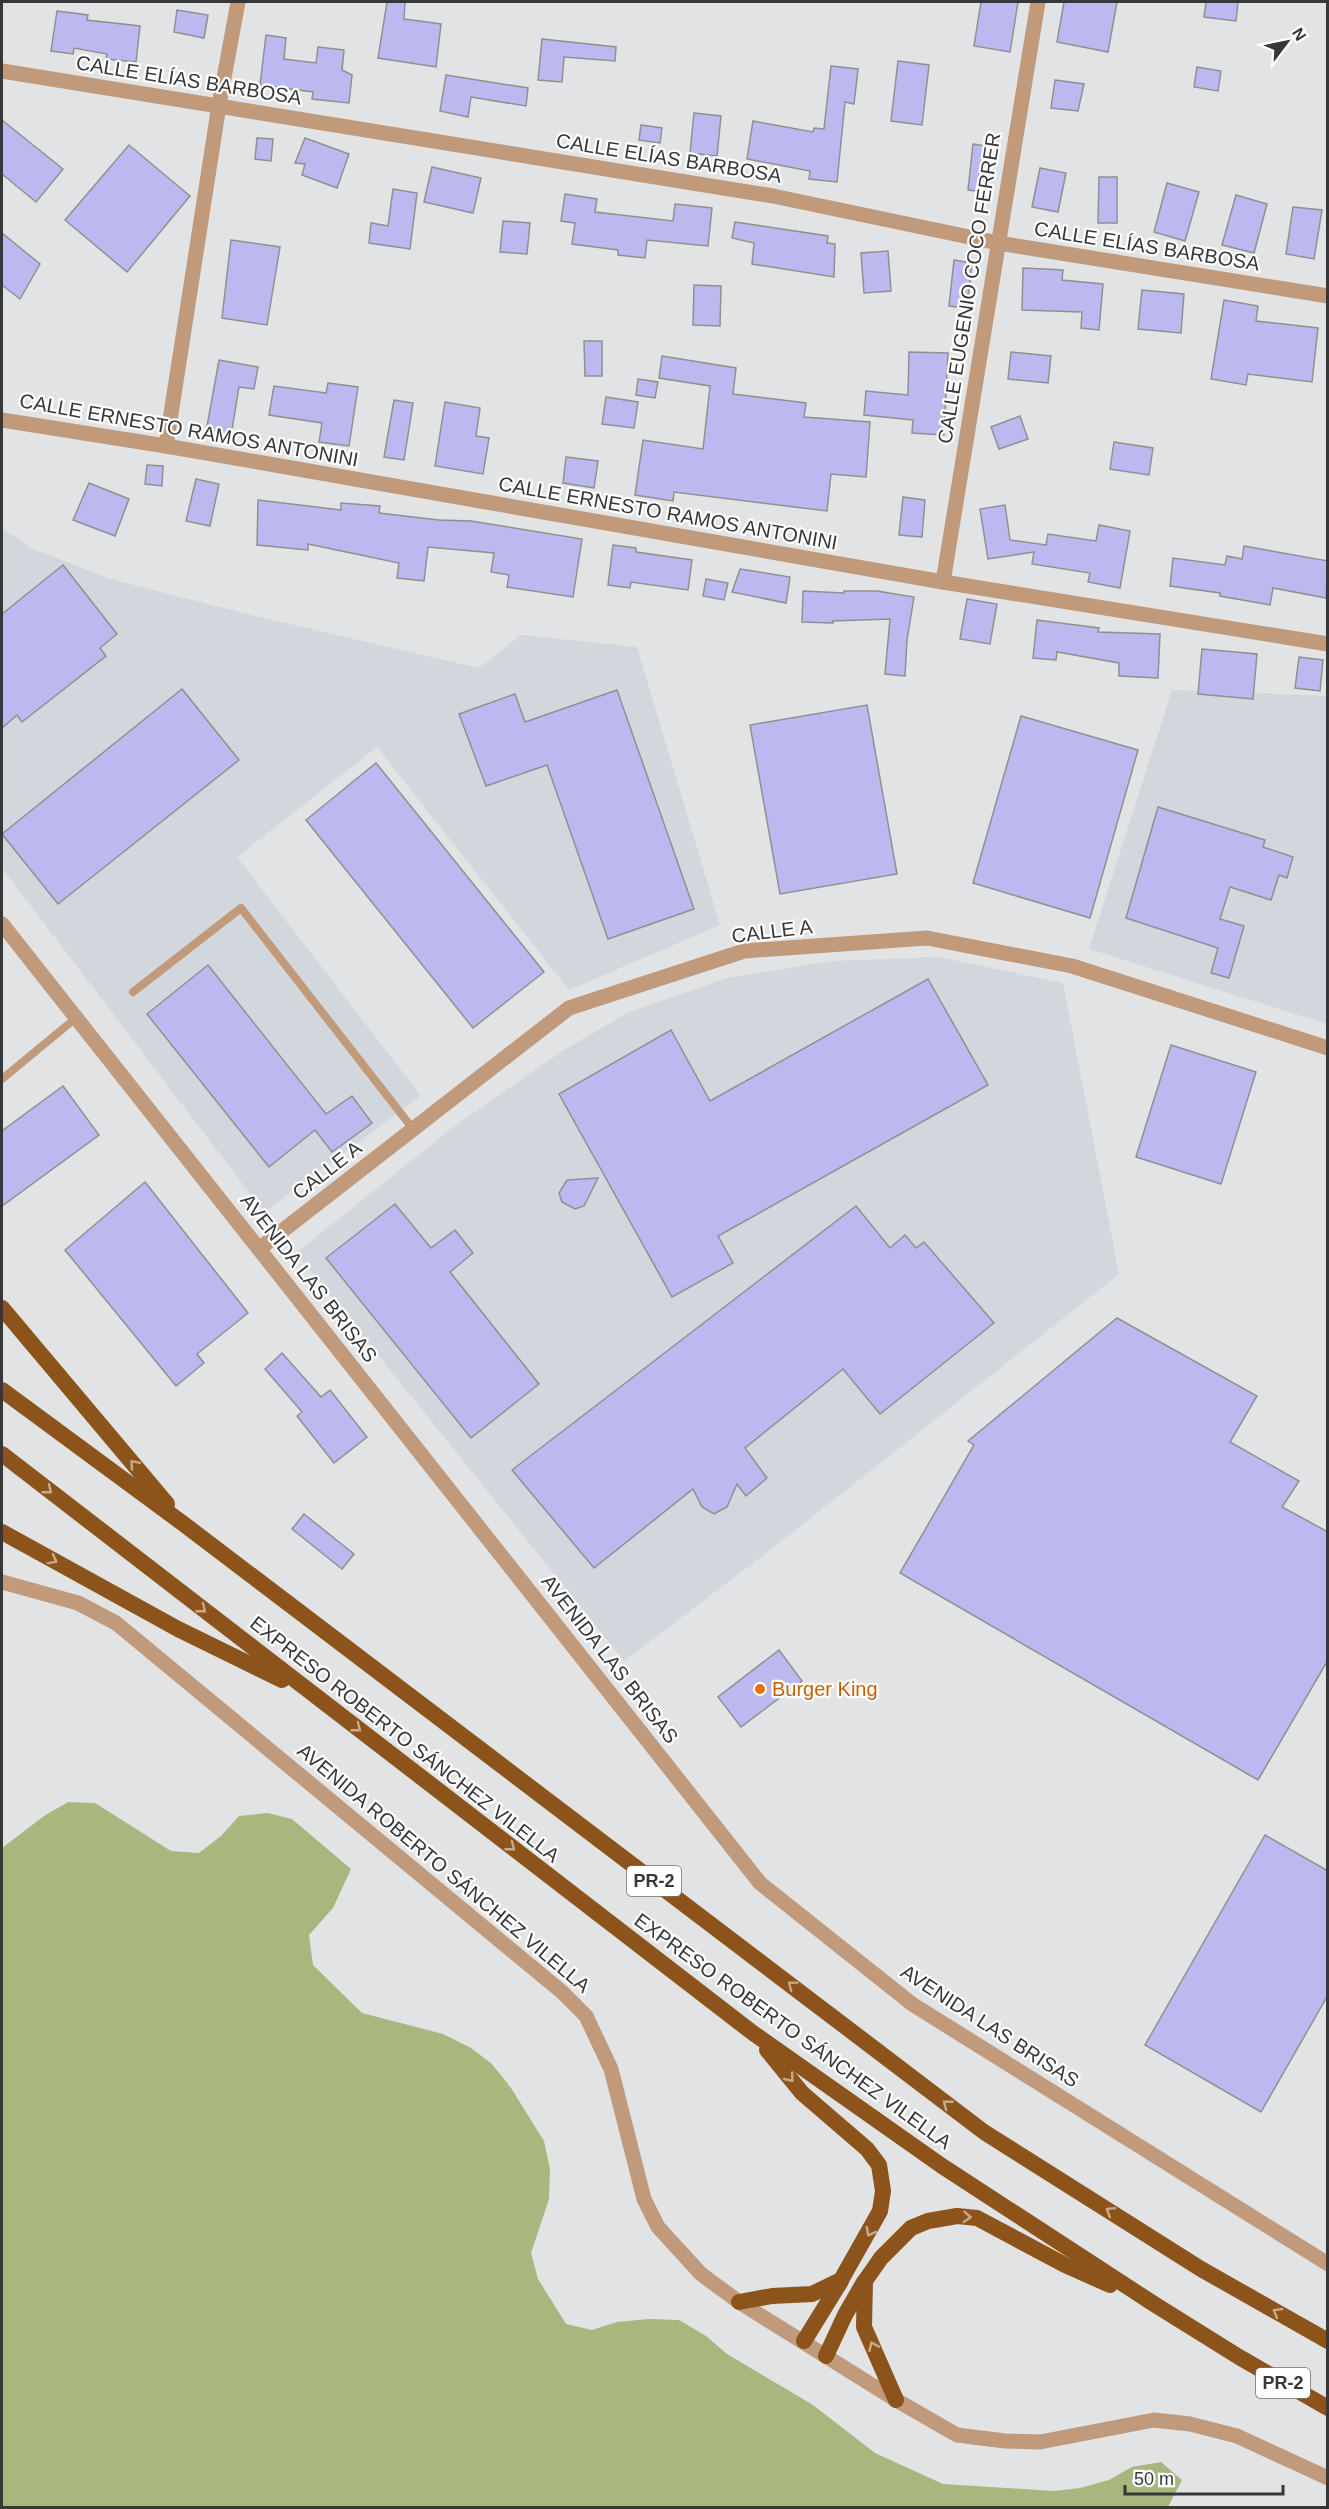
<svg xmlns="http://www.w3.org/2000/svg" width="1329" height="2509" font-family="Helvetica,sans-serif">
<style>
.built{fill:#d1d7dd}
.forest{fill:#a7b77e}
.building{fill:#bcb8f0;stroke:#909091;stroke-width:1.5}
.lines{fill:none;stroke-linecap:round;stroke-linejoin:round}
.service{stroke:#c09a7b;stroke-width:8}
.minor{stroke:#c09a7b;stroke-width:15}
.tertiary{stroke:#c09a7b;stroke-width:15}
.trunk{stroke:#8c541a;stroke-width:16}
.oneway{stroke:#c6aa8c}
.food-dot{fill:#e8710a;stroke:#fff;stroke-width:2}
.labels{text-anchor:middle;dominant-baseline:central;stroke-width:4.5;stroke-linejoin:round;paint-order:stroke}
.shield{fill:#fff;stroke:#737374;stroke-width:1.5}
.shield-label{font-size:18px;font-weight:bold;fill:#373738}
.street-label{font-size:20px;fill:#373738;stroke:#fff}
.food-label{font-size:20px;fill:#c56008;stroke:#fff;text-anchor:start}
</style>
<rect width="100%" height="100%" fill="#e2e3e4"/>
<g class="built">
<polygon points="2,528 31,548 110,579 259,617 479,668 521,635 637,647 720,925 569,990 377,747 237,857 421,1096 264,1212 2,868"/>
<polygon points="1172,690 1327,696 1327,1024 1089,949"/>
<polygon points="939,957 1063,983 1119,1274 769,1551 624,1661 296,1253 456,1125 561,1052 627,1013 727,978 834,961"/>
</g>
<polygon class="forest" points="68,1802 95,1803 171,1851 199,1853 221,1836 239,1816 267,1813 292,1819 351,1869 333,1908 309,1935 313,1965 362,2013 443,2034 471,2048 492,2064 511,2088 544,2141 550,2169 549,2199 531,2253 538,2279 566,2324 592,2330 617,2322 649,2319 679,2320 706,2336 727,2354 813,2405 875,2453 943,2484 1054,2491 1080,2488 1109,2480 1132,2467 1161,2462 1182,2480 1169,2505 1167,2508 2,2507 2,1848 44,1816"/>
<g class="building">
<polygon points="387,2 405,2 404,19 441,24 436,67 378,58"/>
<polygon points="981,2 1018,2 1010,52 974,46"/>
<polygon points="1064,2 1117,2 1108,52 1057,42"/>
<polygon points="1206,2 1238,2 1236,21 1204,17"/>
<polygon points="177,10 208,15 204,38 174,32"/>
<polygon points="57,11 88,15 87,20 140,26 136,62 106,59 107,54 74,48 73,54 51,51"/>
<polygon points="266,35 286,38 284,59 316,63 318,47 344,50 342,70 352,75 349,103 312,99 313,92 260,85"/>
<polygon points="542,39 616,47 615,61 564,57 562,82 538,80"/>
<polygon points="898,61 929,65 922,125 891,121"/>
<polygon points="831,66 858,69 854,104 845,102 837,182 809,179 810,171 747,159 753,121 813,132 814,128 824,129"/>
<polygon points="1197,67 1221,71 1218,91 1194,87"/>
<polygon points="446,75 528,88 526,106 471,97 468,117 440,111"/>
<polygon points="1055,80 1084,84 1078,111 1051,108"/>
<polygon points="694,113 721,116 717,156 690,153"/>
<polygon points="2,120 63,169 36,202 2,174"/>
<polygon points="641,125 662,128 660,143 639,140"/>
<polygon points="257,138 273,139 271,161 255,159"/>
<polygon points="305,138 349,154 337,188 302,175 305,164 295,163"/>
<polygon points="973,144 991,147 985,192 968,190"/>
<polygon points="129,145 190,196 127,272 65,220"/>
<polygon points="432,167 481,178 473,213 424,202"/>
<polygon points="1040,168 1066,173 1058,212 1032,207"/>
<polygon points="1099,177 1117,177 1117,223 1098,223"/>
<polygon points="1167,183 1199,192 1185,241 1154,232"/>
<polygon points="393,189 417,193 410,249 369,243 371,223 388,226"/>
<polygon points="565,194 597,199 595,212 673,221 675,204 712,208 708,246 647,240 645,258 618,255 618,250 572,244 575,223 561,221"/>
<polygon points="1236,195 1267,204 1254,253 1222,245"/>
<polygon points="1293,207 1322,210 1314,259 1286,254"/>
<polygon points="503,221 530,223 527,254 500,252"/>
<polygon points="735,222 828,236 827,243 835,244 834,277 752,264 754,243 732,238"/>
<polygon points="2,233 40,264 20,299 2,285"/>
<polygon points="231,240 280,247 267,325 222,318"/>
<polygon points="888,251 891,291 864,293 861,253"/>
<polygon points="954,260 972,263 967,308 949,306"/>
<polygon points="1023,268 1063,270 1062,280 1103,284 1099,330 1081,328 1082,312 1022,310"/>
<polygon points="694,285 721,286 720,326 693,325"/>
<polygon points="1142,290 1184,294 1181,333 1138,329"/>
<polygon points="1224,300 1258,306 1256,321 1318,328 1312,382 1248,374 1246,385 1211,379"/>
<polygon points="584,341 602,341 602,376 585,376"/>
<polygon points="909,352 948,353 944,435 912,433 913,420 864,415 866,391 908,395"/>
<polygon points="1011,352 1051,356 1048,383 1008,379"/>
<polygon points="662,356 736,368 733,394 806,403 804,417 870,422 866,477 831,474 827,511 674,492 673,501 635,495 643,440 703,449 710,386 659,378"/>
<polygon points="219,360 258,367 254,389 239,387 231,436 206,432"/>
<polygon points="638,379 658,382 655,398 636,395"/>
<polygon points="328,383 358,387 349,446 319,442 322,423 269,415 274,386 326,393"/>
<polygon points="606,397 638,402 634,428 602,424"/>
<polygon points="394,400 413,403 404,460 384,457"/>
<polygon points="445,402 480,408 476,436 489,438 483,474 435,466"/>
<polygon points="1020,416 1028,439 999,449 991,427"/>
<polygon points="1114,442 1153,448 1149,475 1110,469"/>
<polygon points="566,457 598,461 594,488 563,483"/>
<polygon points="147,465 163,466 162,486 145,484"/>
<polygon points="196,479 219,484 210,526 186,521"/>
<polygon points="89,483 129,499 115,536 73,520"/>
<polygon points="903,497 925,500 922,537 899,535"/>
<polygon points="258,500 341,510 341,503 380,506 379,513 439,520 471,521 582,539 573,597 507,587 509,575 491,572 494,553 428,547 424,581 397,578 399,563 308,544 308,550 257,545"/>
<polygon points="1005,505 1010,540 1046,545 1048,534 1096,541 1099,525 1130,531 1120,588 1088,582 1090,573 1032,564 1034,552 988,559 980,509"/>
<polygon points="613,545 636,548 636,552 692,560 688,590 631,582 630,588 608,585"/>
<polygon points="1244,546 1328,561 1326,598 1273,588 1270,605 1220,596 1220,593 1170,586 1173,558 1225,565 1227,556 1242,559"/>
<polygon points="63,565 117,634 100,648 106,656 22,722 17,715 2,728 2,614"/>
<polygon points="740,569 790,577 786,603 732,592"/>
<polygon points="706,579 728,583 724,600 703,596"/>
<polygon points="803,591 844,593 844,591 877,591 914,597 907,640 905,676 885,674 890,619 833,621 833,623 802,622"/>
<polygon points="967,599 997,604 990,644 960,639"/>
<polygon points="1037,620 1099,628 1098,632 1160,634 1158,678 1119,676 1119,663 1057,652 1056,660 1033,658"/>
<polygon points="1202,649 1257,654 1253,699 1198,694"/>
<polygon points="1299,657 1323,660 1320,691 1295,688"/>
<polygon points="182,689 239,760 58,904 2,834"/>
<polygon points="617,690 694,909 608,939 547,765 486,786 459,714 515,694 525,722"/>
<polygon points="867,705 897,874 780,894 750,725"/>
<polygon points="1021,716 1138,750 1090,918 973,883"/>
<polygon points="376,763 544,972 473,1028 306,820"/>
<polygon points="1158,807 1265,840 1263,847 1293,857 1287,878 1279,875 1271,900 1230,887 1220,919 1244,926 1229,978 1211,973 1218,948 1126,918"/>
<polygon points="208,965 326,1114 352,1096 372,1123 332,1152 315,1130 269,1167 147,1014"/>
<polygon points="928,979 988,1085 718,1236 733,1263 672,1297 559,1094 671,1030 710,1101"/>
<polygon points="1171,1045 1256,1072 1221,1184 1136,1157"/>
<polygon points="63,1086 99,1135 2,1206 2,1131"/>
<polygon points="598,1178 584,1206 575,1209 562,1202 559,1193 567,1180"/>
<polygon points="145,1182 248,1313 197,1354 204,1363 176,1386 65,1250"/>
<polygon points="395,1204 431,1248 455,1230 473,1253 450,1272 539,1384 471,1438 326,1258"/>
<polygon points="856,1206 890,1248 905,1235 916,1248 924,1242 994,1323 880,1414 843,1369 745,1448 767,1478 746,1496 737,1484 727,1507 714,1514 702,1507 693,1489 594,1568 512,1470"/>
<polygon points="1117,1318 1257,1396 1230,1442 1299,1481 1282,1507 1328,1532 1328,1660 1258,1780 900,1573 974,1445 968,1441"/>
<polygon points="282,1353 321,1397 330,1390 367,1437 334,1463 297,1416 302,1412 265,1369"/>
<polygon points="304,1514 354,1554 342,1569 292,1529"/>
<polygon points="779,1650 802,1681 741,1727 718,1697"/>
<polygon points="1265,1835 1328,1871 1328,1995 1261,2112 1145,2045"/>
</g>
<g class="lines">
<g class="service">
<polyline points="133,992 241,908 413,1129"/>
<polyline points="2,1079 76,1018"/>
</g>
<g class="minor">
<polyline points="2,71 773,196 998,243 1328,296"/>
<polyline points="2,420 166,446 943,582 1328,644"/>
<polyline points="166,446 219,105 238,2"/>
<polyline points="943,582 1038,2"/>
<polyline points="259,1249 569,1008 744,951 927,938 1072,966 1328,1048"/>
<polyline points="2,1582 78,1603 116,1623 562,1992 586,2016 611,2069 644,2199 658,2227 701,2274 739,2302 896,2400 957,2435 1005,2441 1040,2442 1154,2420 1190,2424 1237,2436 1328,2478"/>
</g>
<polyline class="tertiary" points="2,924 760,1883 912,2004 1328,2264"/>
<g class="trunk">
<polyline points="2,1308 167,1504"/>
<polyline points="2,1390 185,1525 984,2132 1201,2269 1328,2341"/>
<polyline points="2,1454 753,2033 942,2166 1154,2304 1239,2357 1328,2408"/>
<polyline points="2,1532 178,1629 282,1680"/>
<polyline points="739,2302 772,2296 812,2294 841,2280 880,2211 883,2191 879,2165 867,2149 802,2093 767,2050"/>
<polyline points="804,2341 841,2281"/>
<polyline points="826,2356 845,2315 864,2282"/>
<polyline points="896,2400 864,2327 865,2281 881,2258 911,2228 928,2221 957,2216 977,2218 1065,2265 1110,2285"/>
</g>
</g>
<defs><path id="oneway-chevron" d="M-2-3.5L2.5 0L-2 3.5" fill="none" stroke-width="1.6" stroke-linecap="round" stroke-linejoin="round" transform="scale(1.5)"/></defs>
<g class="oneway">
<use href="#oneway-chevron" transform="translate(134 1464) rotate(-130)"/>
<use href="#oneway-chevron" transform="translate(48 1490) rotate(38)"/>
<use href="#oneway-chevron" transform="translate(53 1560) rotate(29)"/>
<use href="#oneway-chevron" transform="translate(202 1609) rotate(38)"/>
<use href="#oneway-chevron" transform="translate(357 1728) rotate(38)"/>
<use href="#oneway-chevron" transform="translate(511 1847) rotate(38)"/>
<use href="#oneway-chevron" transform="translate(792 1985) rotate(-143)"/>
<use href="#oneway-chevron" transform="translate(790 2078) rotate(51)"/>
<use href="#oneway-chevron" transform="translate(947 2104) rotate(-142)"/>
<use href="#oneway-chevron" transform="translate(1110 2211) rotate(-148)"/>
<use href="#oneway-chevron" transform="translate(967 2217) rotate(4)"/>
<use href="#oneway-chevron" transform="translate(870 2232) rotate(118)"/>
<use href="#oneway-chevron" transform="translate(1277 2312) rotate(-150)"/>
<use href="#oneway-chevron" transform="translate(873 2346) rotate(-114)"/>
</g>
<circle class="food-dot" cx="760" cy="1689" r="6"/>
<g class="labels">
<g class="shield">
<rect x="627" y="1866" width="54" height="30" rx="4.5"/>
<rect x="1256" y="2368" width="54" height="30" rx="4.5"/>
</g>
<g class="shield-label">
<text x="654" y="1881">PR-2</text>
<text x="1283" y="2383">PR-2</text>
</g>
<g class="street-label">
<text transform="translate(189 80) rotate(9)">CALLE ELÍAS BARBOSA</text>
<text transform="translate(669 158) rotate(9)">CALLE ELÍAS BARBOSA</text>
<text transform="translate(1147 246) rotate(9)">CALLE ELÍAS BARBOSA</text>
<text transform="translate(969 288) rotate(-81)">CALLE EUGENIO COCO FERRER</text>
<text transform="translate(189 430) rotate(10)">CALLE ERNESTO RAMOS ANTONINI</text>
<text transform="translate(668 513) rotate(10)">CALLE ERNESTO RAMOS ANTONINI</text>
<text transform="translate(772 931) rotate(-7)">CALLE A</text>
<text transform="translate(327 1170) rotate(-38)">CALLE A</text>
<text transform="translate(309 1278) rotate(52)">AVENIDA LAS BRISAS</text>
<text transform="translate(610 1659) rotate(52)">AVENIDA LAS BRISAS</text>
<text transform="translate(405 1739) rotate(38)">EXPRESO ROBERTO SÁNCHEZ VILELLA</text>
<text transform="translate(444 1868) rotate(40)">AVENIDA ROBERTO SÁNCHEZ VILELLA</text>
<text transform="translate(990 2026) rotate(33)">AVENIDA LAS BRISAS</text>
<text transform="translate(793 2031) rotate(36)">EXPRESO ROBERTO SÁNCHEZ VILELLA</text>
</g>
<g class="food-label">
<text x="772" y="1689">Burger King</text>
</g>
</g>
<rect width="1329" height="2509" fill="none" stroke="#373738" stroke-width="6"/>
<g transform="translate(1287 42) rotate(58)" stroke="#ffffff" stroke-width="4.5" paint-order="stroke">
<path d="M0-4.5L10 22L0 15L-10 22Z" fill="#373738"/>
<text y="-9" font-size="16" font-weight="bold" text-anchor="middle" fill="#373738">N</text>
</g>
<path d="M1125 2485v9h158v-9" fill="none" stroke="#373738" stroke-width="3"/>
<text x="1134" y="2485" font-size="18" fill="#373738" stroke="#ffffff" stroke-width="4.5" paint-order="stroke">50 m</text>
</svg>
